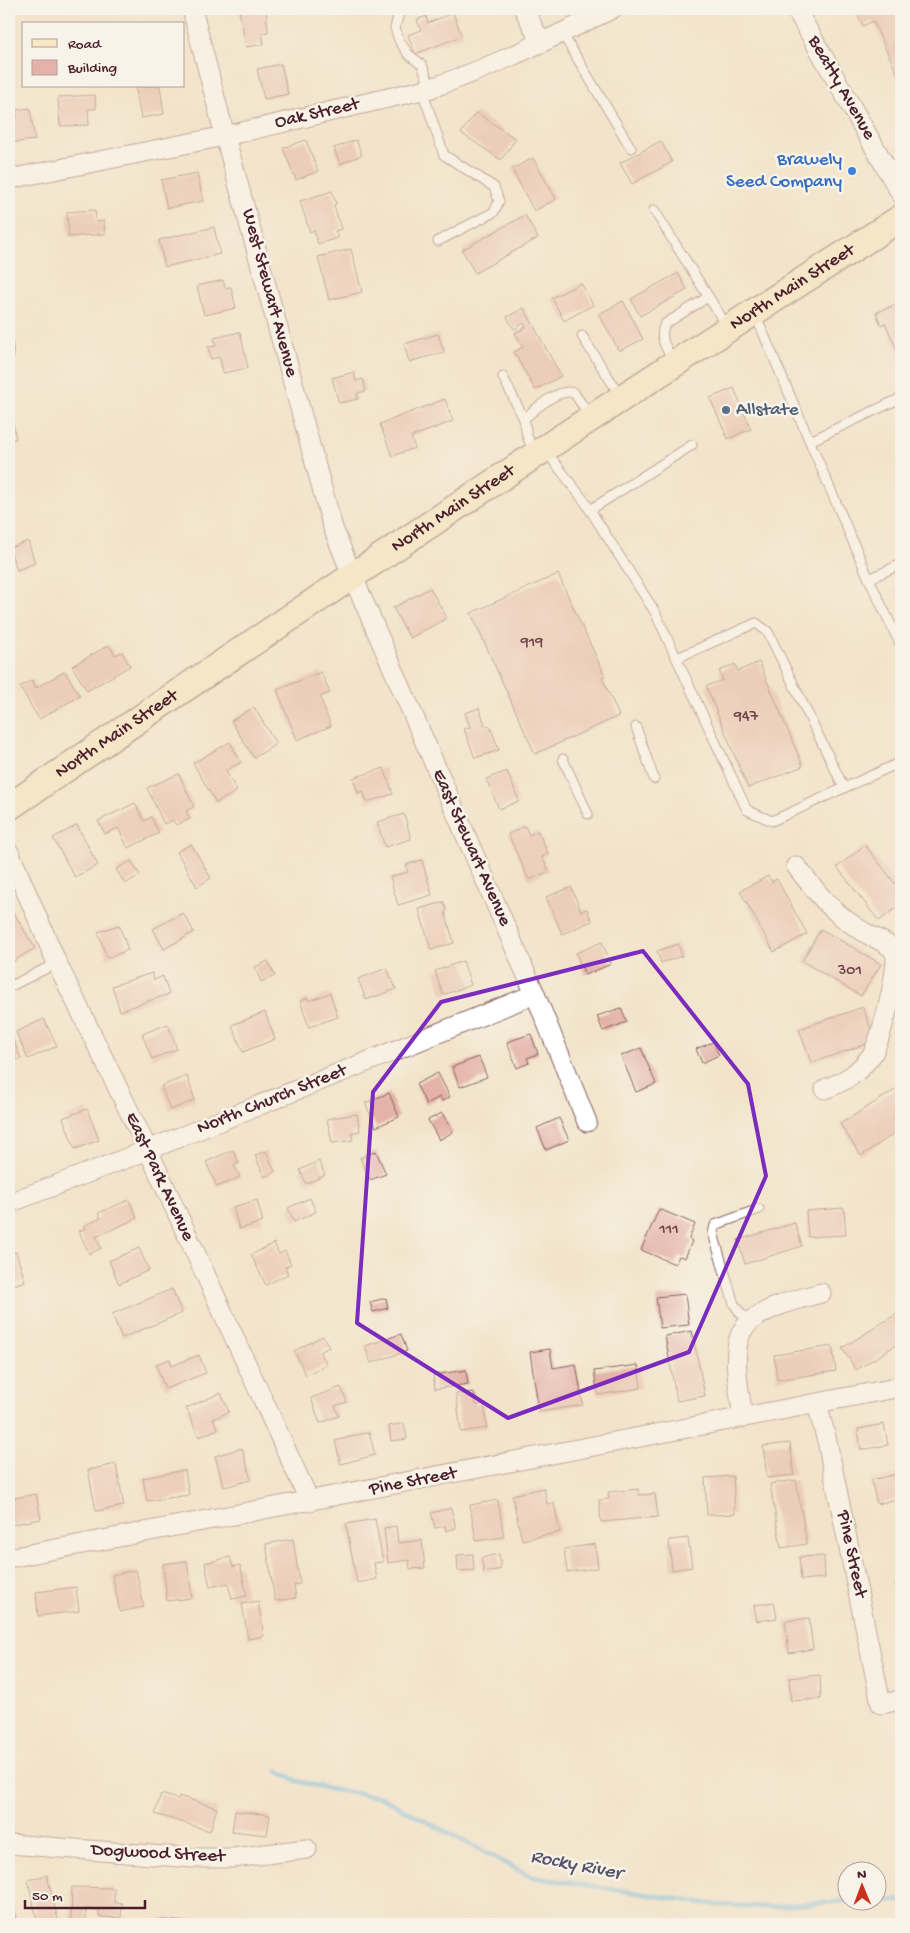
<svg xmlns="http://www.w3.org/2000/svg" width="910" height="1933" font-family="'Gochi Hand',sans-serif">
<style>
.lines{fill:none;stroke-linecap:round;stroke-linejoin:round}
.stream{stroke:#69b6e3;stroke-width:5}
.building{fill:#e4b2a8}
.lane-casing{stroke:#856463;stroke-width:11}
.street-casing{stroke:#856463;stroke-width:21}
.secondary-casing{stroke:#856463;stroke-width:29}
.lane{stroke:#fff;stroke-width:9}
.street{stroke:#fff;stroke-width:19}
.secondary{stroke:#f7e8c3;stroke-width:26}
.marked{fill:none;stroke:#7b2cbf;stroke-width:4;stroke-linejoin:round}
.shop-dot{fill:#3f7fe0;stroke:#f7f3e8;stroke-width:2}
.service-dot{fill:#5c6f8a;stroke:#f7f3e8;stroke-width:2}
.labels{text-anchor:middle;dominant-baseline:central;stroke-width:5;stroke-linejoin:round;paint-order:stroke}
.number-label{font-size:16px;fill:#70444a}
.street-label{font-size:19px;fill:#4a1f2b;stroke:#f7f3e8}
.shop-label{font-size:19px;fill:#366cbe;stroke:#f7f3e8;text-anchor:end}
.service-label{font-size:19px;fill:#4e5e75;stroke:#f7f3e8;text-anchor:start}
.water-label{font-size:20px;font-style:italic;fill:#55546b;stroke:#f7f3e8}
</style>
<rect width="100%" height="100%" fill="#f7f3e8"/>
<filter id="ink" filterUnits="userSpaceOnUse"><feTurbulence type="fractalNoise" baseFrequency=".02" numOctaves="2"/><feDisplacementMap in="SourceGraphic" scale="10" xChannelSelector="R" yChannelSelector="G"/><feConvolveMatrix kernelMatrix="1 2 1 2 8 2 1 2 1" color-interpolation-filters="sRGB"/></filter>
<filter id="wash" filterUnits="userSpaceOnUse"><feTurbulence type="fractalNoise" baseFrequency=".0096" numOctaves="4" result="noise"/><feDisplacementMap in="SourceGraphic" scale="20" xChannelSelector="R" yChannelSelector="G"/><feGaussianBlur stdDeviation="1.12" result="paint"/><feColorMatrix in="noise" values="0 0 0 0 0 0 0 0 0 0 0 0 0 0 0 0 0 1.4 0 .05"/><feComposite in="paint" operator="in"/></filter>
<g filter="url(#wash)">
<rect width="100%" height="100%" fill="#f2e4ca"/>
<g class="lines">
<g class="stream">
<polyline points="278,1771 297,1781 330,1789 380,1797 532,1877 717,1905 769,1907 859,1900"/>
<polyline points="878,1900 901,1901"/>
</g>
</g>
<g id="blocks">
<g class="building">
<polygon points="266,9 268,32 262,33 264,44 246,47 239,10"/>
<polygon points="855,9 901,9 901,82 873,21 863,26"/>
<polygon points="453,13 462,36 415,54 408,35 421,30 417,20 426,16 428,23"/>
<polygon points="281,64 288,94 264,99 257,69"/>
<polygon points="135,86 160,86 164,114 141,118"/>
<polygon points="95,95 96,109 88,109 89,125 60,126 58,97"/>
<polygon points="30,108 35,140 9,143 9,118 17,117 16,110"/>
<polygon points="476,112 516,139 501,160 461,133"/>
<polygon points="306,140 318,171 296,180 283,148"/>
<polygon points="356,140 362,155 340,164 334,148"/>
<polygon points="661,141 672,162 632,184 620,163"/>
<polygon points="533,158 556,199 534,211 512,169"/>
<polygon points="197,173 203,201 167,208 161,180"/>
<polygon points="332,191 336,204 334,205 341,229 335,231 338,238 318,244 314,230 310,232 300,201"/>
<polygon points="95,210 96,222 104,221 105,234 69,237 67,212"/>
<polygon points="525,215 538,238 475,273 462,250"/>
<polygon points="214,227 220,254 165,267 159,240"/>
<polygon points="351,249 362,292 329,300 318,257"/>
<polygon points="678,273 687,290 640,316 631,299"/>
<polygon points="223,280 225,288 231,287 236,308 204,315 197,286"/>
<polygon points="581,283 593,305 564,321 552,298"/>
<polygon points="623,301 643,339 619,351 599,314"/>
<polygon points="901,302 901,359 885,323 881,325 876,313"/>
<polygon points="524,308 561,376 535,390 514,352 523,347 515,333 526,327 524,323 514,329 507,317"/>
<polygon points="240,332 248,368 223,373 220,357 211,359 208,347 216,346 214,338"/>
<polygon points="438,334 444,352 409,362 404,344"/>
<polygon points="9,337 12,337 14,357 9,358"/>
<polygon points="354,372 356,381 363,379 366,391 357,393 358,399 339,403 332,378"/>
<polygon points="734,388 751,429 728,439 710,398"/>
<polygon points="445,399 453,421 411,437 415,448 392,456 380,424"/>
<polygon points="9,413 11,413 16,439 9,440"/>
<polygon points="28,541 35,563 17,570 9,548"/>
<polygon points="558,574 605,676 602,677 619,716 535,754 471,613"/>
<polygon points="901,587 901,603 895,590"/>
<polygon points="430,588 447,618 410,638 393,608"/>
<polygon points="109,645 115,655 122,652 130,666 87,691 72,666"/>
<polygon points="759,662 803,766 748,788 706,686 723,680 719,671 735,664 738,671"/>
<polygon points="65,671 80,696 39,719 20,687 32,680 36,688"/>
<polygon points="321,672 330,693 320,697 331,726 297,740 277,690"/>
<polygon points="254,707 276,744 254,758 231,721"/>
<polygon points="479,708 486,727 490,726 499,750 475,758 464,729 470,727 465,713"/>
<polygon points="230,742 241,762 226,771 237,791 216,803 193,763"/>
<polygon points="384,768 393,794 367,802 363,791 358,793 353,778"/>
<polygon points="507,771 519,801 499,809 486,779"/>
<polygon points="179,774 194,807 186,811 190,819 176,825 173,820 164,824 147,788"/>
<polygon points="135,803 144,821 151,817 159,833 128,848 118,828 105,834 98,821"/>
<polygon points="404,814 411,839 385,847 377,822"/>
<polygon points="77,825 98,865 75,877 53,838"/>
<polygon points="525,826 529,835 538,831 548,854 542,857 549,871 529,880 508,834"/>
<polygon points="191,844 211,878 197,887 177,852"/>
<polygon points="865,845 901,891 901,904 879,921 837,867"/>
<polygon points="422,860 432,895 398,905 390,877 408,872 406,865"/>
<polygon points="131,861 140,875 125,884 116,869"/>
<polygon points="768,876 772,882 777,879 807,934 774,952 740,891"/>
<polygon points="571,887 581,911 587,909 592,921 562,934 546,897"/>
<polygon points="444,902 447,911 445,912 454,943 431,950 419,909"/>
<polygon points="9,905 35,948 10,963 9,960"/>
<polygon points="183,913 194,932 164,949 153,929"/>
<polygon points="119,925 128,950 107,958 98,932"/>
<polygon points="821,929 881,964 861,996 802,961"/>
<polygon points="602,942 611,964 585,975 576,953"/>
<polygon points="678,944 682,956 661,963 657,951"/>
<polygon points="268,961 275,976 261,982 255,967"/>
<polygon points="463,961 471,985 443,995 435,971"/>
<polygon points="387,968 396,989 366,1000 358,979"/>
<polygon points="152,973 154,980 163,976 169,994 120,1011 112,986"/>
<polygon points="330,993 338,1017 309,1027 300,1001 308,998 309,1001"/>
<polygon points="863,1007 875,1041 811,1063 799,1029"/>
<polygon points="621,1008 627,1022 603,1031 597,1016"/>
<polygon points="265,1012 275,1039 243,1052 232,1025"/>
<polygon points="44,1019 57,1046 28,1059 16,1032"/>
<polygon points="168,1024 177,1049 152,1059 142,1034"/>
<polygon points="531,1034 538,1054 527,1058 529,1063 517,1068 507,1042"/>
<polygon points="11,1035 21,1058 9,1064 9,1036"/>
<polygon points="713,1042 719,1055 702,1063 696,1049"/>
<polygon points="641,1048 656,1084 636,1092 621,1056"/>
<polygon points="479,1057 487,1077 460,1087 452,1067"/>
<polygon points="438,1073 450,1097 442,1101 440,1097 426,1104 416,1084"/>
<polygon points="187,1076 195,1100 170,1110 161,1086"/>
<polygon points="898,1088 901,1092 901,1129 861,1156 840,1124"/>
<polygon points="389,1093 399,1117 376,1127 365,1103"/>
<polygon points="87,1109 99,1140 75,1149 63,1118"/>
<polygon points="442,1113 453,1132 439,1140 428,1120"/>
<polygon points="357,1114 360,1131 351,1133 353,1140 332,1143 327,1119"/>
<polygon points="559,1118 569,1140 546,1150 537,1128"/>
<polygon points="233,1150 239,1163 234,1165 240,1177 217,1187 206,1162"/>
<polygon points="266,1151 275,1172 264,1177 255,1155"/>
<polygon points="376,1151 386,1174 370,1180 360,1158"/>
<polygon points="319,1161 325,1175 306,1184 300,1170"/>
<polygon points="310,1198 316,1212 294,1222 288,1208"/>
<polygon points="129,1200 137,1218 96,1237 101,1248 89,1254 79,1231 86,1228 85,1225 101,1218 98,1213"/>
<polygon points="257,1200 263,1222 239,1229 233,1207"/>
<polygon points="844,1208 846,1235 808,1237 806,1211"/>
<polygon points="659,1209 695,1224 689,1239 692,1241 685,1258 679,1256 675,1264 641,1250"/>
<polygon points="795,1223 802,1246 745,1264 738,1240"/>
<polygon points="274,1243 279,1254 285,1251 291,1264 285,1267 288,1274 266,1285 251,1255"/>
<polygon points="139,1248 149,1270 119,1284 109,1261"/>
<polygon points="16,1252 25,1281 9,1287 9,1254"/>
<polygon points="172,1289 182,1313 122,1338 112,1314"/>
<polygon points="685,1294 689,1325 660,1328 656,1297"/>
<polygon points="386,1298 388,1308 373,1312 370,1302"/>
<polygon points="898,1313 901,1318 901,1342 856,1370 842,1348"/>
<polygon points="692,1331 705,1396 677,1401 665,1336"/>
<polygon points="401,1334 407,1351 371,1363 365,1346"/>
<polygon points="323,1336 329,1347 320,1352 327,1364 306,1375 294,1351"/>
<polygon points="832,1346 836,1371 777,1380 774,1355"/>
<polygon points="550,1349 553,1368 576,1364 583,1405 539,1412 530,1352"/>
<polygon points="199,1355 206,1373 165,1389 156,1364 170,1359 172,1366"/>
<polygon points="638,1365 641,1388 598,1395 594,1371"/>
<polygon points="466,1370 468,1384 435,1389 433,1375"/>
<polygon points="341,1387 347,1402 335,1406 339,1416 320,1423 311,1398"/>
<polygon points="474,1392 476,1405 484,1404 487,1428 461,1432 456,1394"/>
<polygon points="221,1393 229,1412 213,1419 218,1429 199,1437 186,1408"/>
<polygon points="404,1423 407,1439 391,1441 389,1426"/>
<polygon points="884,1424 888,1445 861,1450 858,1429"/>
<polygon points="369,1432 375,1455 341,1464 335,1441"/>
<polygon points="790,1443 794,1475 767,1478 763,1446"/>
<polygon points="242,1448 251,1480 224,1487 215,1456"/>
<polygon points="116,1464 124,1506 96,1511 88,1470"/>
<polygon points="185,1470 189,1495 147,1501 143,1478"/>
<polygon points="897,1474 901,1490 901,1498 877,1504 871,1480"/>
<polygon points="733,1476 735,1514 707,1515 705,1478"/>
<polygon points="796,1480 807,1544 781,1548 770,1484"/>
<polygon points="544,1488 547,1504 554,1503 560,1532 522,1540 512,1495"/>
<polygon points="638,1489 639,1495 655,1494 658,1517 601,1522 599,1500 609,1499 608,1492"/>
<polygon points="36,1494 41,1519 9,1525 9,1499"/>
<polygon points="498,1500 504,1537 476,1541 470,1505"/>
<polygon points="451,1508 456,1528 446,1531 445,1526 435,1528 431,1513"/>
<polygon points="375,1519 383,1562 374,1563 377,1579 357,1583 346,1524"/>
<polygon points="396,1526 398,1543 422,1540 425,1568 410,1569 409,1560 388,1563 384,1528"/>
<polygon points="688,1538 692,1567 672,1570 669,1540"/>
<polygon points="293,1539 300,1584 294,1585 296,1598 275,1601 266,1544"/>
<polygon points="595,1544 598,1568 567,1572 564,1549"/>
<polygon points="473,1554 474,1570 458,1571 457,1555"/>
<polygon points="499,1554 501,1569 484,1573 481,1558"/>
<polygon points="824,1556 825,1578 801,1580 799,1557"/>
<polygon points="230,1557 233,1567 240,1565 247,1596 232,1599 228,1583 210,1587 205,1563"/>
<polygon points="187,1561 192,1598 167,1601 163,1564"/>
<polygon points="136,1570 144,1607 120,1612 112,1575"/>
<polygon points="901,1581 901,1607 900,1607 895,1583"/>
<polygon points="76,1587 79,1611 38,1616 36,1592"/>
<polygon points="258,1601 264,1636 248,1639 242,1604"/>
<polygon points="774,1602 777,1618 757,1621 754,1605"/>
<polygon points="809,1618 813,1649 789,1653 785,1621"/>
<polygon points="820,1675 821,1699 791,1701 789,1678"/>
<polygon points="161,1794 178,1799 179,1796 217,1808 210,1831 155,1814"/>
<polygon points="235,1811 270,1815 267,1835 232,1831"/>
<polygon points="47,1875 59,1924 38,1924 28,1880"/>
<polygon points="72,1887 114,1888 114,1902 122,1903 121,1918 99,1917 99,1910 86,1909 86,1921 71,1921"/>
<polygon points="9,1891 10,1891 17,1924 9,1924"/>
<polygon points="159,1919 198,1923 198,1924 158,1924"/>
</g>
</g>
</g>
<g filter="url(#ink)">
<use href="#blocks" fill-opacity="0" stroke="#856463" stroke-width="1"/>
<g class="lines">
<g class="lane-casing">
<g id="lane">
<polyline points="400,9 395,28 399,40 408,54 422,65 431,88"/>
<polyline points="562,33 631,148"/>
<polyline points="422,90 444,155 494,187 499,201 494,212 438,241"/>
<polyline points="654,210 728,328"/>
<polyline points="755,314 869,579 901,646"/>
<polyline points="582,336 621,397"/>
<path d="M673 361C667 349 658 337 665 324L708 297"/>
<polyline points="503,377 524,419"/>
<polyline points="810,441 901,398"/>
<polyline points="546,451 585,502 655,612 747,810 772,821 844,788 768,632 756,623 677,658"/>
<path d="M534 452 527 436 524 419C535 409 559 387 574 393L590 416"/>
<polyline points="590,510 692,445"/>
<polyline points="869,579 901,564"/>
<polyline points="636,727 654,779"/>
<polyline points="563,759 588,814"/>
<polyline points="844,788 901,762"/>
<polyline points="9,987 57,963"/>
<polyline points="751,1320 741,1314 734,1304 713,1233 715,1225 759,1209"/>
</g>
</g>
<g class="street-casing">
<g id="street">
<polyline points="192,9 225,136 333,528 352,575 535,994 587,1122"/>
<polyline points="524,9 541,43"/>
<polyline points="796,9 901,194"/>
<path d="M9 179 225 136 431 88C493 67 553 37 612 9"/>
<polyline points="9,852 57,963 148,1150 310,1502"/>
<path d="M796 866C820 897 833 914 867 934 876 939 890 943 895 953 900 966 880 1045 871 1056 857 1074 846 1081 825 1089"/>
<polyline points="9,1203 148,1150 535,994"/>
<polyline points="817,1404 827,1441 881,1704 901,1700"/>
<path d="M743 1418C740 1395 731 1355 741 1333 752 1310 798 1299 821 1293"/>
<polyline points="9,1558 901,1387"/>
<polyline points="9,1844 192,1858 233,1858 307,1849"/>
</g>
</g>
<g class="secondary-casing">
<g id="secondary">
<path id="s1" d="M9 807C304 607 600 409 901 218"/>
</g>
</g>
<use href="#lane" class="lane"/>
<use href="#street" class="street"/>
<use href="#secondary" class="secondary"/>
</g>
</g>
<path d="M0 0H910V1933H0ZM643 951 748 1084 766 1176 689 1352 508 1418 357 1323 373 1092 441 1002Z" fill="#f2e4ca" fill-opacity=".55" fill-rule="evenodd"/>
<path class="marked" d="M643 951 748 1084 766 1176 689 1352 508 1418 357 1323 373 1092 441 1002Z"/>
<circle class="shop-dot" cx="852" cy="171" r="5"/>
<circle class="service-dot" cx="726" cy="410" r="5"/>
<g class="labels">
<g class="number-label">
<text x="532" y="643">919</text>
<text x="746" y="717">947</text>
<text x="850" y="971">301</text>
<text x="669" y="1230">111</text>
</g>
<g class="street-label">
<text transform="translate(841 88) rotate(60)">Beatty Avenue</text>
<text transform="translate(317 114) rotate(-13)">Oak Street</text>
<text stroke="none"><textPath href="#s1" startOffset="940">North Main Street</textPath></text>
<text transform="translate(269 293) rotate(75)">West Stewart Avenue</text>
<text stroke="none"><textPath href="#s1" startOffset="535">North Main Street</textPath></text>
<text stroke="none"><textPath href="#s1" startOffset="130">North Main Street</textPath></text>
<text transform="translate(471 848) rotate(66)">East Stewart Avenue</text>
<text transform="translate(272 1100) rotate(-22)">North Church Street</text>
<text transform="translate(159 1177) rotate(65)">East Park Avenue</text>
<text transform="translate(413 1482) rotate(-11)">Pine Street</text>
<text transform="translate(851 1554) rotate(78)">Pine Street</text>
<text transform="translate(158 1854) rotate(3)">Dogwood Street</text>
</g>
<g class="shop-label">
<text x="842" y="160">Brawely<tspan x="842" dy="22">Seed Company</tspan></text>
</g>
<g class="service-label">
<text x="736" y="410">Allstate</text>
</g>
<g class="water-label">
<text transform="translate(576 1866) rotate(11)">Rocky River</text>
</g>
</g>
<rect width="910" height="1933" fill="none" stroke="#f7f3e8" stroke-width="30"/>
<rect x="22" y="22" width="162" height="65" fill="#f7f3e8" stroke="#b29e9c"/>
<rect x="32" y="39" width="25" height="8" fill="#f7e8c3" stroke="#b29e9c"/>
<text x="68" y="48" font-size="15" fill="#4a1f2b">Road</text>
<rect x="32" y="60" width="25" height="15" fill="#e4b2a8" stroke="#b29e9c"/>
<text x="68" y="72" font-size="15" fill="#4a1f2b">Building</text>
<g transform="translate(862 1886) rotate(359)"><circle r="24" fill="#f7f3e8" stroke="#b29e9c"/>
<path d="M0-4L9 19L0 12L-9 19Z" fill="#c8321e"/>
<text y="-8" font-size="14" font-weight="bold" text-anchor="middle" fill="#4a1f2b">N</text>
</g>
<path d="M25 1900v8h120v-8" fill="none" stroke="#4a1f2b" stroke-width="2.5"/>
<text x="32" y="1900" font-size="15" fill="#4a1f2b" stroke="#f7f3e8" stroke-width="4" paint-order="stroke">50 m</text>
</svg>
